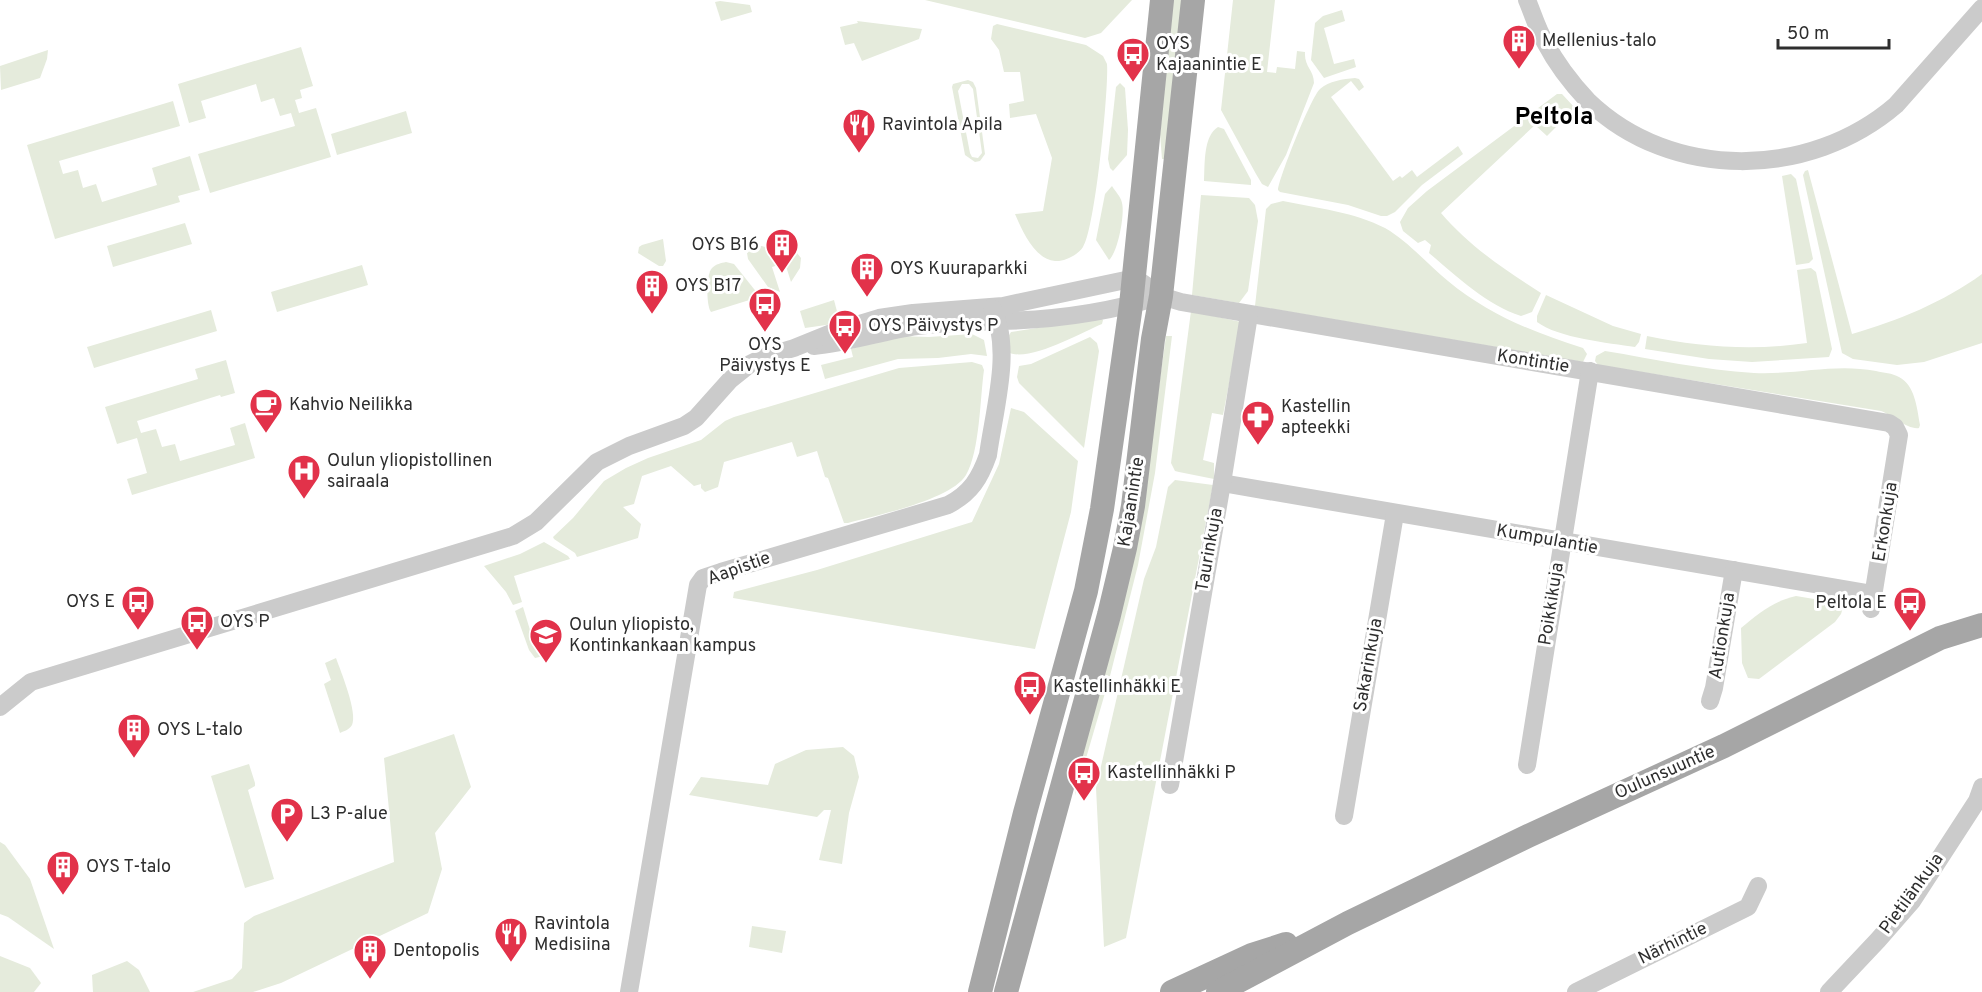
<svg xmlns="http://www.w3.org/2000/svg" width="1982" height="992" font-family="Overpass,sans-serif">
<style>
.green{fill:#e5ebdc;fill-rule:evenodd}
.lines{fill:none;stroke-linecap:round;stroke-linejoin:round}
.minor{stroke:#cbcbcb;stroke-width:18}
.major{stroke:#a6a6a6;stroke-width:24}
.labels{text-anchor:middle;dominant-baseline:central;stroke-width:6;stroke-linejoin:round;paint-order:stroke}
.poi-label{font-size:18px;fill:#2e2e2e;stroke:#fff;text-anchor:start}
.street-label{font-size:18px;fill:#2e2e2e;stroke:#fff}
.district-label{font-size:24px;font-weight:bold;fill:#000;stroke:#fff}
</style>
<rect width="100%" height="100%" fill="#fff"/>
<g class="green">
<polygon points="925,0 1132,0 1101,33 1085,38"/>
<polygon points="1173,0 1183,0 1166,159 1162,159 1160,134"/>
<path d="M1233 0H1275L1267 72 1276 73 1277 67 1295 69 1297 51 1305 52C1304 67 1314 70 1314 83L1286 155 1268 187 1262 184 1256 174 1221 110Z"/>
<polygon points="720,1 750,5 752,12 721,21 715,2"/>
<polygon points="1342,10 1345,21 1324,28 1334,64 1354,59 1356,67 1324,78 1311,60 1315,23 1323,16"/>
<polygon points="857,21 922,29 919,39 862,61 854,43 845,45 840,27 858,23"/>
<path d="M997 24 1086 45 1103 56 1107 64C1109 88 1095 230 1083 247 1078 255 1064 262 1055 261 1034 259 1022 230 1015 214L1043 211 1052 158 1036 114 1010 118 1009 104 1024 101 1020 72H1004L999 50 991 39 993 26Z"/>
<polygon points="301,47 313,86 300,90 302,98 295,100 299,113 316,108 331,157 210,193 198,154 295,126 291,113 280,116 274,98 261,102 256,84 201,101 206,118 189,123 178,84"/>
<polygon points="48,50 47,59 40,78 1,90 0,66"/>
<path d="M1355 78 1359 79 1364 87 1359 91 1351 81 1331 97 1393 181 1400 176 1402 178 1412 170 1417 177 1458 146 1463 154 1422 185 1395 212 1387 216H1381L1348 205 1280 192 1278 190C1279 178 1311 97 1320 89 1329 81 1343 79 1355 78Z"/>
<path d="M968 80 973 82 976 88 985 154 980 161 975 162 965 155 952 87 953 84ZM962 84H969L973 89 982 153 978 158 972 157 970 153 958 91Z"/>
<polygon points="1120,83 1125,88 1128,130 1127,155 1113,171 1110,168 1108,159 1116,87"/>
<path d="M1557 94H1562L1575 108 1547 136 1535 125 1441 213C1469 246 1505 270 1541 293L1532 312 1521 316C1487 305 1456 276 1429 253L1431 245 1425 240 1418 243 1403 231 1400 222 1408 208 1427 191Z"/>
<polygon points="173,101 180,126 59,161 63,174 78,170 83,188 96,184 102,202 157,185 152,168 190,156 200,190 178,196 180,202 55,239 27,145"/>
<polygon points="406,111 412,133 337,155 331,134"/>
<path d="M1218 127 1224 129 1251 180V185L1204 181C1205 165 1203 136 1218 127Z"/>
<path d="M1808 170 1852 334C1897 321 1944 302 1982 274V343L1924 362 1897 365 1853 359 1842 353 1803 175 1805 171Z"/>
<polygon points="1791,174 1796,179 1813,259 1809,263 1796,265 1782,176"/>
<path d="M1112 186C1115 191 1121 197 1122 203 1125 214 1118 252 1109 260L1096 240 1105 194Z"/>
<polygon points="1201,195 1249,198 1255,205 1258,221 1248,291 1239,303 1192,295"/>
<path d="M1283 201C1317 208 1354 212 1385 228 1408 241 1428 265 1448 281 1489 315 1533 332 1583 348L1587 354 1583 362 1255 306 1266 209 1271 204Z"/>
<polygon points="185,223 192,244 113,267 107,246"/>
<polygon points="663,239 666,261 663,266 659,266 638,253 639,247 642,245"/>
<polygon points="756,245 797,253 801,258 800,268 791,282 785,263 772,267 780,292 768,287 748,259 747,253"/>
<path d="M726 262 734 264 758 294 759 297 711 312C706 306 706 274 712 268 716 264 721 263 726 262Z"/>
<polygon points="362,265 368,285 277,312 271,292"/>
<path d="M1811 268 1816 272 1832 349 1829 357 1752 362 1709 359 1645 349 1647 336C1700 347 1753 351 1807 343L1797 270Z"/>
<path d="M1546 295 1613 326 1641 334 1639 342 1635 347C1609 343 1558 338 1537 322V316Z"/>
<polygon points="834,300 840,323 805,328 800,311"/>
<polygon points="211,310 217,331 94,368 87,347"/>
<polygon points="1191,311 1241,322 1223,415 1212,413 1203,460 1214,463 1214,479 1179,472 1175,471 1171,463"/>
<path d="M1101 318 1103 320 1102 324C1080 333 1029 363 1007 352V339L1011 332Z"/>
<polygon points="972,334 984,340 987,356 971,354 938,358 898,359 825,379 821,365 853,357 851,349 897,336 929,337"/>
<polygon points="1166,336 1172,336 1155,473 1138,565 1110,676 1075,796 1078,770 1147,472"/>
<polygon points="1090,337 1097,343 1099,351 1084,448 1019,383 1017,377 1019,366 1031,364"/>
<path d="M1605 351C1654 359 1704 370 1754 373 1796 375 1834 363 1876 371 1884 373 1892 373 1899 377 1915 385 1917 408 1920 425L1919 428C1908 430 1892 415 1881 411L1598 365 1595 361 1596 356Z"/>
<polygon points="226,360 235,393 221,397 220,395 137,421 141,433 156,429 162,447 175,444 180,461 235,445 230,428 245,423 255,458 132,495 127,479 147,473 137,438 117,444 105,407 198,379 195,369"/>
<path d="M972 362 982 365 984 370C980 398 980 451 966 475 951 500 877 515 848 523H844L828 478 825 477 817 451 797 457 792 442 724 462 718 487 705 492 701 488V484L694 486 671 466 642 476 634 504 623 507 641 524 638 538 577 557 575 553 554 539 553 537 573 518 604 481 626 468 648 458 701 440 725 421 734 417 899 368Z"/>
<polygon points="1011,408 1024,412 1078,461 1071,512 1035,649 733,598 734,592 817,570 972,522 999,464"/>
<polygon points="1175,480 1213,485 1126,938 1104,947 1096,788 1144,579 1156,547 1168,487"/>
<polygon points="544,542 568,556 570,559 514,576 522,602 513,605 506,592 484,566 520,554"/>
<path d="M1796 596 1844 604 1841 614 1835 622 1759 679 1748 678 1742 663 1741 628C1759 613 1774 601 1796 596Z"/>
<polygon points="523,607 537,653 543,652 544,656 535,658 529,650 515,611"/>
<path d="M336 658C341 672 358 713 352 725 349 730 344 731 340 733L324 684 331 680 325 663Z"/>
<polygon points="454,734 471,787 435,833 442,869 428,913 281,983 253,992 193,992 232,979 242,968 244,923 254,916 394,862 384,758"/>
<polygon points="843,747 854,756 859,777 849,813 842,864 819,860 831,810 824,810 817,817 689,795 701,777 768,785 775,764 806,750"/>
<polygon points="249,764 255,783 255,786 248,790 274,879 245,888 211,776"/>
<polygon points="0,842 5,845 30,879 54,949 8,917 0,914"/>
<polygon points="752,926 786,931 782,953 749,947"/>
<polygon points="0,956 30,968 41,983 34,992 0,992"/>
<polygon points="127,961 139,970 150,992 93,992 92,975"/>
</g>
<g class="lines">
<g class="minor">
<path d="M1527 0C1533 14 1537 29 1545 42 1556 63 1572 84 1588 101 1672 182 1810 179 1896 105L1982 8"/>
<path d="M814 346C849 343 882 331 917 326 944 323 971 322 999 321 1053 320 1110 312 1161 296"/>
<polyline points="1222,483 1873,594"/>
<polyline points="1710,701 1714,688 1734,570"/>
<polyline points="0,707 31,682 513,536 536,522 597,462 629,446 684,426 696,418 730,380 750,364 764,357 794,348 836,331 879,318 913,313 1003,306 1135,278 1161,296 1181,302 1889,423 1895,427 1899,435 1871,609"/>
<polyline points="1527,765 1590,371"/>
<polyline points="1170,785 1222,483 1249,315"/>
<polyline points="1344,816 1395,514"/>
<path d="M629 992 698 585 703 578 721 572 948 505C971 493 980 478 988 455 994 410 1013 348 992 308"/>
<polyline points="1576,992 1748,907 1758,886"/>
<polyline points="1829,992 1878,940 1912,901 1977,801 1982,787"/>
</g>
<g class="major">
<polyline points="980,992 1025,813 1086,591 1102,509 1131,305 1162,0"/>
<polyline points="1006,992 1109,615 1125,548 1133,506 1153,339 1161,296 1193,0"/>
<polyline points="1172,992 1252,955 1286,944"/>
<polyline points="1218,992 1348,923 1528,836 1724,746 1940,638 1982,625"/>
</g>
</g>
<defs>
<g id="building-pin" transform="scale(1.725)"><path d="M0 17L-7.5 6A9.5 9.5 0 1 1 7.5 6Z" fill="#e2324a" stroke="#fff"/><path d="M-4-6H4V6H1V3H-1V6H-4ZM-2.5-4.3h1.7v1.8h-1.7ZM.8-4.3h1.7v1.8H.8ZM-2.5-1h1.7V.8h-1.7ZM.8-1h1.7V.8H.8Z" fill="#fff"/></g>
<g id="bus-pin" transform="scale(1.725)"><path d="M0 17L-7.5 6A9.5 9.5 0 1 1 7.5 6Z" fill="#e2324a" stroke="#fff"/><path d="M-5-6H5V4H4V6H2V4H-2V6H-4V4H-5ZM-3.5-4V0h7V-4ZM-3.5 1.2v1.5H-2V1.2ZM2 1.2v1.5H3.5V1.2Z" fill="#fff"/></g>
<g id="restaurant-pin" transform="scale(1.725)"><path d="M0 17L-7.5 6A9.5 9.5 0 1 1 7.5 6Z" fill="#e2324a" stroke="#fff"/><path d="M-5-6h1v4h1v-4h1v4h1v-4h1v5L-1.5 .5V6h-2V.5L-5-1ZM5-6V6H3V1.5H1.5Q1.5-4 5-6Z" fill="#fff"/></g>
<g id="cafe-pin" transform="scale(1.725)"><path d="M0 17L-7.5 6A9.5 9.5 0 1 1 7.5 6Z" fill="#e2324a" stroke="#fff"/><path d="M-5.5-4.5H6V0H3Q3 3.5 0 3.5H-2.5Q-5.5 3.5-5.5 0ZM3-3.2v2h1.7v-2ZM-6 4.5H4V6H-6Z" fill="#fff"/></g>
<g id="pharmacy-pin" transform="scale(1.725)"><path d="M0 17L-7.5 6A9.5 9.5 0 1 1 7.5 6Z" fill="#e2324a" stroke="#fff"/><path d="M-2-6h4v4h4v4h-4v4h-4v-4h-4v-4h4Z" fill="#fff"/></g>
<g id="hospital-pin" transform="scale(1.725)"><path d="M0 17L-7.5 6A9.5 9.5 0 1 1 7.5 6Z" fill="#e2324a" stroke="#fff"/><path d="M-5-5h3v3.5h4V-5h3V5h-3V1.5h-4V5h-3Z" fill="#fff"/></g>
<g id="university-pin" transform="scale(1.725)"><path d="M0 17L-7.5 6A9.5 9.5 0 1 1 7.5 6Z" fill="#e2324a" stroke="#fff"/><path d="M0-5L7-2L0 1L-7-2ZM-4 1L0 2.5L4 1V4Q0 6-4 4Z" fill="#fff"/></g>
<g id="parking-pin" transform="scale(1.725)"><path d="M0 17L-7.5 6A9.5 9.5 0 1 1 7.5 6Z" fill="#e2324a" stroke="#fff"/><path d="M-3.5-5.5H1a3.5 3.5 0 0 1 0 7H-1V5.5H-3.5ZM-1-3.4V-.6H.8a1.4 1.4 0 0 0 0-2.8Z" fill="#fff"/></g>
</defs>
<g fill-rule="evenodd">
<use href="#building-pin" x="1519" y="41"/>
<use href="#bus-pin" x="1133" y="54"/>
<use href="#restaurant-pin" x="859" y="125"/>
<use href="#building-pin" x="782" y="245"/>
<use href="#building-pin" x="867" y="269"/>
<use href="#building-pin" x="652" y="286"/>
<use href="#bus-pin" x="765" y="304"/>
<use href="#bus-pin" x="845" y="326"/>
<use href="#cafe-pin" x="266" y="405"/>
<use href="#pharmacy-pin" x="1258" y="417"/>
<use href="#hospital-pin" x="304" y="471"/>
<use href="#bus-pin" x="138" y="602"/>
<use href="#bus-pin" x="1910" y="603"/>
<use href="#bus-pin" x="197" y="622"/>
<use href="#university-pin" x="546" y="635"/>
<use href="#bus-pin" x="1030" y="687"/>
<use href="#building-pin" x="134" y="730"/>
<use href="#bus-pin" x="1084" y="773"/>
<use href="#parking-pin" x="287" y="814"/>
<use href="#building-pin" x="63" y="867"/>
<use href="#restaurant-pin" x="511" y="934"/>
<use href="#building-pin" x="370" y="951"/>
</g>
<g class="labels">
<g class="poi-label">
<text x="1542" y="41">Mellenius-talo</text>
<text x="1156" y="44">OYS<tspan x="1156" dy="21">Kajaanintie E</tspan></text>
<text x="882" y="125">Ravintola Apila</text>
<text x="759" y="245" text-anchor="end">OYS B16</text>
<text x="890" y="269">OYS Kuuraparkki</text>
<text x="675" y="286">OYS B17</text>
<text x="868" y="326">OYS Päivystys P</text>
<text x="765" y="345" text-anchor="middle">OYS<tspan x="765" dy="21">Päivystys E</tspan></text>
<text x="289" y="405">Kahvio Neilikka</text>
<text x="1281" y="407">Kastellin<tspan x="1281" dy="21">apteekki</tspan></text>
<text x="327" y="461">Oulun yliopistollinen<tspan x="327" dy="21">sairaala</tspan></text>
<text x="115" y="602" text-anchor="end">OYS E</text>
<text x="1887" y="603" text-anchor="end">Peltola E</text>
<text x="220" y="622">OYS P</text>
<text x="569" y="625">Oulun yliopisto,<tspan x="569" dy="21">Kontinkankaan kampus</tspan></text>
<text x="1053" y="687">Kastellinhäkki E</text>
<text x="157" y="730">OYS L-talo</text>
<text x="1107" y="773">Kastellinhäkki P</text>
<text x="310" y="814">L3 P-alue</text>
<text x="86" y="867">OYS T-talo</text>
<text x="534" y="924">Ravintola<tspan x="534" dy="21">Medisiina</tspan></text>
<text x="393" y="951">Dentopolis</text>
</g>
<g class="street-label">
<text transform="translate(1533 362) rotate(9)">Kontintie</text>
<text transform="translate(1132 502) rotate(-81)">Kajaanintie</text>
<text transform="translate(1886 522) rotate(-81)">Erkonkuja</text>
<text transform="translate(1547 540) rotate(10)">Kumpulantie</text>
<text transform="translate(1210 550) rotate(-80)">Taurinkuja</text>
<text transform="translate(739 569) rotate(-20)">Aapistie</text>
<text transform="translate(1552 604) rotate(-81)">Poikkikuja</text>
<text transform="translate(1723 636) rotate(-81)">Autionkuja</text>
<text transform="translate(1369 665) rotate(-80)">Sakarinkuja</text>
<text transform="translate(1665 773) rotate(-24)">Oulunsuuntie</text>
<text transform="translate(1912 894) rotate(-54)">Pietilänkuja</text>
<text transform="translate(1673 944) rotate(-26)">Närhintie</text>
</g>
<g class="district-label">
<text x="1554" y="118">Peltola</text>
</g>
</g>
<path d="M1778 39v9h111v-9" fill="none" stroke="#2e2e2e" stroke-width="3"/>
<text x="1787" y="39" font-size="18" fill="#2e2e2e" stroke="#ffffff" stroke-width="4.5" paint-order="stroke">50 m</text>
</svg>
